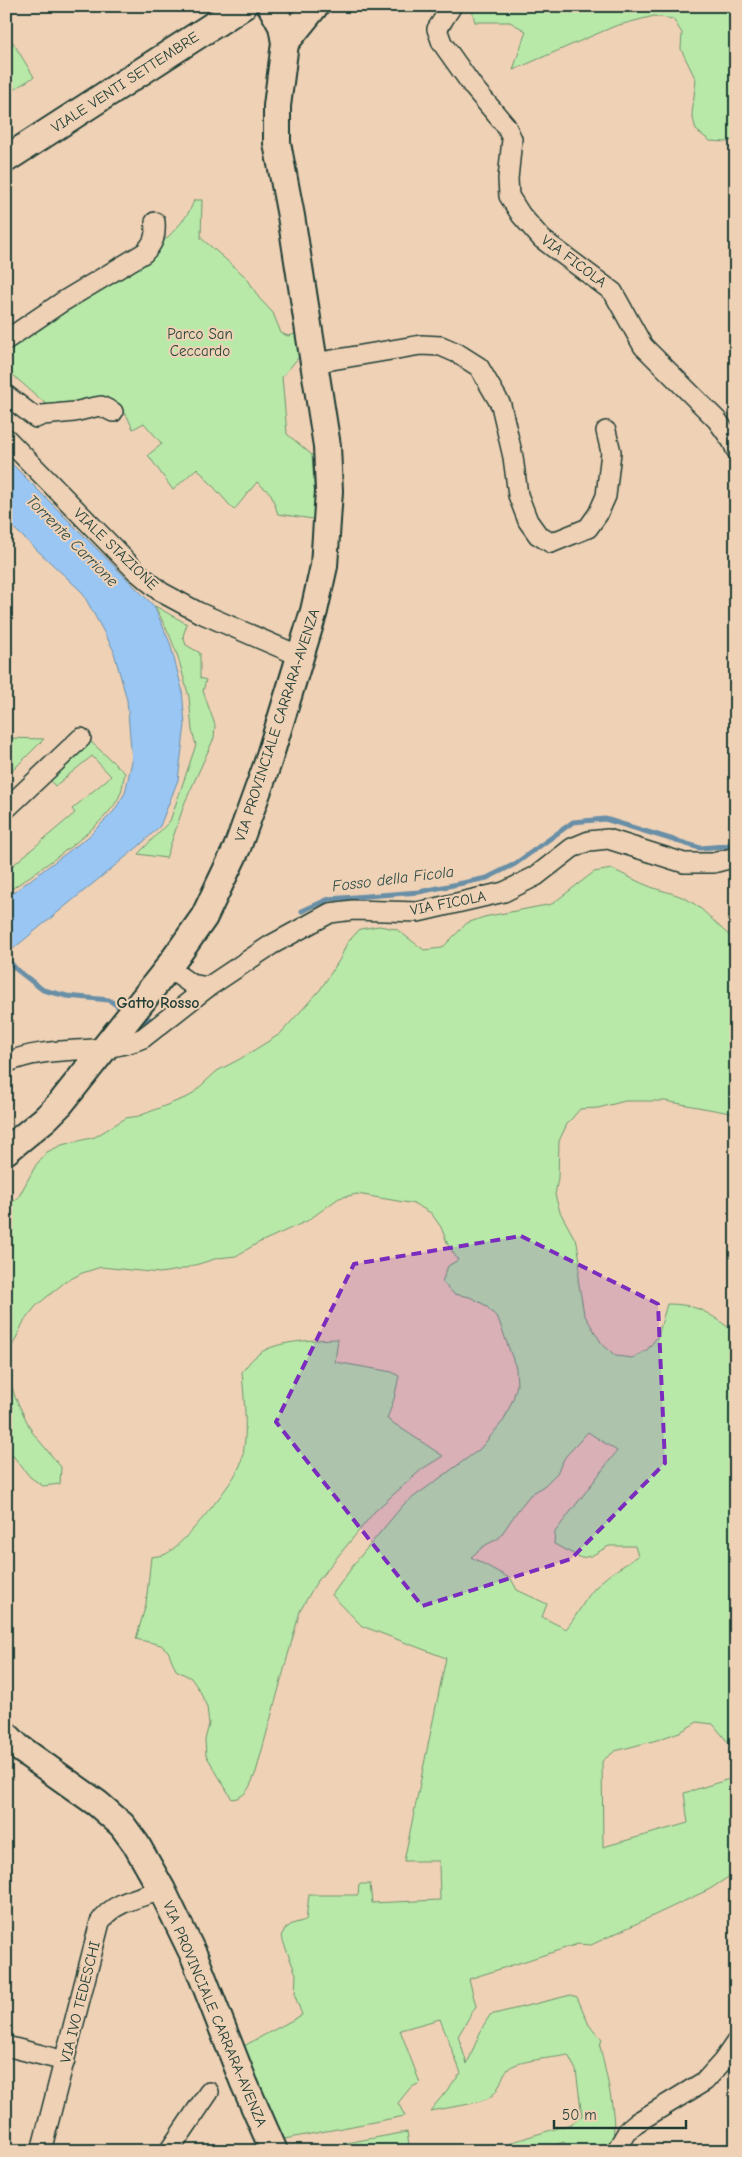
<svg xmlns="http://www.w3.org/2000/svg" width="742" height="2157" font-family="'Comic Neue',sans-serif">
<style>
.green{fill:#b9e9a8;stroke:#6c936e;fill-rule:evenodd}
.water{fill:#9ac6f4;stroke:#698fa7}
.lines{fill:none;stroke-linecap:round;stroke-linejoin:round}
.stream{stroke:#698fa7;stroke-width:5}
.street-casing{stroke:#1f3d34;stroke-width:22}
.secondary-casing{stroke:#1f3d34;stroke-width:30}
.street{stroke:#efd1b5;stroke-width:19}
.secondary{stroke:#efd1b5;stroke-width:26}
.marked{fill:#7b2cbf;fill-opacity:0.2;stroke:#7b2cbf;stroke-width:4;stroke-dasharray:10 6;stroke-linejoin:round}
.labels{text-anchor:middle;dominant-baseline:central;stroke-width:4;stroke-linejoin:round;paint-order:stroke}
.street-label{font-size:15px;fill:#1f3d34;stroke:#efd1b5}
.park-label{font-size:15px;fill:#27463a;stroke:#efd1b5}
.water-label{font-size:16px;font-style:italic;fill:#2b4b47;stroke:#efd1b5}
.neighbourhood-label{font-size:16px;font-weight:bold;fill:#1f3d34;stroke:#efd1b5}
</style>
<rect width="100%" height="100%" fill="#efd1b5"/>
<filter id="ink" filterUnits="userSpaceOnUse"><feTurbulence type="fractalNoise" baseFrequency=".02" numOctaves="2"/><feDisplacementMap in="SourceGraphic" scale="10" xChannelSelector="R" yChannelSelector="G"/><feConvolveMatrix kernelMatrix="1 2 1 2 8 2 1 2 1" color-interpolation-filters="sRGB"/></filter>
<g filter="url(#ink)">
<g class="green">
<polygon points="471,6 736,6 736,138 727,142 710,141 696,130 692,114 696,80 681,49 682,33 673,19 654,16 615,26 513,70 526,31 510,22 475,22"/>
<polygon points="6,31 34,77 6,94"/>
<path d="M194 200H202L201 238 247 278 259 298 273 313 281 333 288 336 299 333 303 352 282 377 287 434 312 455 316 513 313 519 278 514 271 494 257 482 234 510 197 468 173 490 148 455 162 444 144 423 133 429 127 416 113 405 54 411 6 369V347C50 320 182 247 194 200Z"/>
<polygon points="155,606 187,624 183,636 186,645 200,653 200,678 206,680 203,691 215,725 214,738 185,802 166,858 138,854 170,821 196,745 192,730 189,697 178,657 170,636"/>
<polygon points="6,738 44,739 10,773 6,768"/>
<path d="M89 740 125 773C123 779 123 786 121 792 111 824 35 872 6 893V871L75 813 72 809 111 776 92 756 55 786 49 779Z"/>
<path d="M612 869C625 875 638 882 651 887 664 892 676 893 688 900 707 910 718 929 736 940V1114L665 1101H625L598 1108 580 1109 567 1124 559 1141 558 1178 555 1195 560 1212 577 1243 580 1261 578 1279 584 1314 602 1344 616 1356 632 1358 647 1350 658 1336 667 1304C699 1304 710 1314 736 1333V1752L713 1724 697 1722 682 1731 657 1740 615 1751 602 1761 603 1847 688 1823 684 1793 736 1777V1872L710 1889 591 1945 578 1944 469 1979 476 2006 458 2036 467 2064 482 2028 490 2015 571 1995 577 1997 589 2025 602 2039 600 2046C605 2072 622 2129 609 2151H567L564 2142 537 2151H500L515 2141 571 2124 582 2116 576 2070 568 2055C555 2058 517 2060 508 2069 500 2077 501 2090 490 2097 480 2104 444 2108 430 2111L461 2073 440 2019 400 2030 420 2083 410 2088 398 2103 405 2116 279 2140 240 2048 302 2015 295 1996 296 1974 281 1936 285 1929 292 1924 306 1920 309 1895H358L359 1884H370L372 1903 440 1900 439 1861H404L446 1658 362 1626 332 1595 358 1559 404 1504 480 1449 504 1420 513 1399 517 1385 516 1368 498 1318 485 1305 470 1297 454 1294 442 1282 448 1266 458 1260 448 1245 441 1227 431 1213 415 1204 357 1194 339 1198 307 1221 256 1244 236 1256 218 1258 179 1270 160 1273 101 1267 82 1273 65 1282 36 1306 24 1321 9 1353V1378L15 1397 32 1432 61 1467 60 1484 43 1486 30 1477 6 1447V1207L18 1198 36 1165 47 1152 62 1145 95 1137 126 1118 139 1116 190 1096 217 1071 240 1059 280 1034 320 990 340 959 347 943 360 929 379 926 396 929 424 950 442 948 467 923 484 917 552 904 594 872ZM588 1432 617 1451 555 1532 554 1544 581 1558 591 1556 609 1546H635L638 1556C626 1565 609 1573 599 1584 585 1597 578 1615 566 1629L542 1617 547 1604 517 1590 511 1579 471 1557 484 1546 499 1538 518 1510 530 1495 545 1485 557 1473 565 1457Z"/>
<path d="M338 1339 335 1362 392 1372 399 1376 394 1399 387 1419 443 1456 422 1469 375 1511 316 1583 300 1611 256 1772C250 1785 248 1797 232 1799L206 1755 205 1740 209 1724 207 1707 200 1691 191 1678 176 1670 168 1651 161 1645 136 1639 146 1604 151 1557C156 1556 162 1556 166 1554 183 1545 235 1482 241 1463 249 1435 244 1401 242 1372 246 1367 250 1361 255 1357 272 1340 315 1340 338 1339Z"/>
<polygon points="407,2132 410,2151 302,2151"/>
</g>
<polygon class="water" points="6,458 154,606 170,643 182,689 185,725 178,780 160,826 139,846 14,948 6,952 6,898 88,837 114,811 125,793 132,761 127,700 113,649 82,592 6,521"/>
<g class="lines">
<g class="stream">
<polyline points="302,911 329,899 419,892 487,878 515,864 573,822 605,819 700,848 725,846 736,842"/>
<polyline points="6,957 16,969 43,990 67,996 109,1000 122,1009"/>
<polyline points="138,1022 150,1019"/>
</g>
<g class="street-casing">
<g id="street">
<polyline points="452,6 437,29 442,43 474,88 506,126 512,139 508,179 509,196 521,215 542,239 613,292 643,346 717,420 732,441 736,450"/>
<path d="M6 340 62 302 144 253C154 243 156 236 155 222"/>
<polyline points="314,363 421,345 441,346 457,353 479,367 501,405 513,457 518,495 528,521 538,535 551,543 588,528 598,514 606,496 611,452 606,431"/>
<polyline points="6,395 36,418 43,415 74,412 95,407 101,406 113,412"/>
<polyline points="6,438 136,571 161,592 198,612 300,656"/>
<polyline points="6,809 81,738"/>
<polyline points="168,968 191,984 208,987 271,945 330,913 353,910 418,912 504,892 536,876 572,848 589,841 608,839 684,863 713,863 736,857"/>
<path d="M6 1063C50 1043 100 1057 143 1038L208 987"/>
<polyline points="6,2046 65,2061"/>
<path d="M41 2151 100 1922C112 1902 142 1897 162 1890"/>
<polyline points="169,2151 209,2092"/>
<polyline points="616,2151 629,2129 636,2123 705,2081 723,2061 736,2042"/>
</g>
</g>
<g class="secondary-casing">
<g id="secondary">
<polyline points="285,43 315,6"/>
<polyline points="6,159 243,6"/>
<polyline points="6,1151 45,1119 61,1103 168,968 204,917 237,848 267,765 314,611 324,566 329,491 327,446 291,216 277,143 277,106 285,43 282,26 271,6"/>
<polyline points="6,1735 18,1747 98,1804 122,1825 136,1844 162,1890 195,1958 244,2083 274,2151"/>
</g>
</g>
<use href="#street" class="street"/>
<use href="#secondary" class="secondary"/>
</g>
</g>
<path class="marked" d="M521 1236 658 1304 665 1463 571 1559 422 1606 276 1422 354 1264Z"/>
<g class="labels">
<g class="street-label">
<text transform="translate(125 82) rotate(-33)">VIALE VENTI SETTEMBRE</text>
<text transform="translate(574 261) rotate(37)">VIA FICOLA</text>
<text transform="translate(116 549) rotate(44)">VIALE STAZIONE</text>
<text transform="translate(277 725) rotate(-72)">VIA PROVINCIALE CARRARA-AVENZA</text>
<text transform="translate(448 903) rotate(-11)">VIA FICOLA</text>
<text transform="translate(80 2002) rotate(-76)">VIA IVO TEDESCHI</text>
<text transform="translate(215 2014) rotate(67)">VIA PROVINCIALE CARRARA-AVENZA</text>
</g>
<g class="park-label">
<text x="200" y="334">Parco San<tspan x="200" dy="17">Ceccardo</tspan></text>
</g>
<g class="water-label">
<text transform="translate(72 541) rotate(45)">Torrente Carrione</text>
<text transform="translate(393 879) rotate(-7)">Fosso della Ficola</text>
</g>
<g class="neighbourhood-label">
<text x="158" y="1003">Gatto Rosso</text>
</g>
</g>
<rect width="742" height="2157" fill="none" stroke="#efd1b5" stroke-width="25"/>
<rect x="12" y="12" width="717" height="2132" fill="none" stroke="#1f3d34" stroke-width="2" filter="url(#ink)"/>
<path d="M554 2120v8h132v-8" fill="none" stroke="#1f3d34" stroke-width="2.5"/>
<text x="562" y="2120" font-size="15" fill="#1f3d34" stroke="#efd1b5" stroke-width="4" paint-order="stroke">50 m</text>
</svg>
